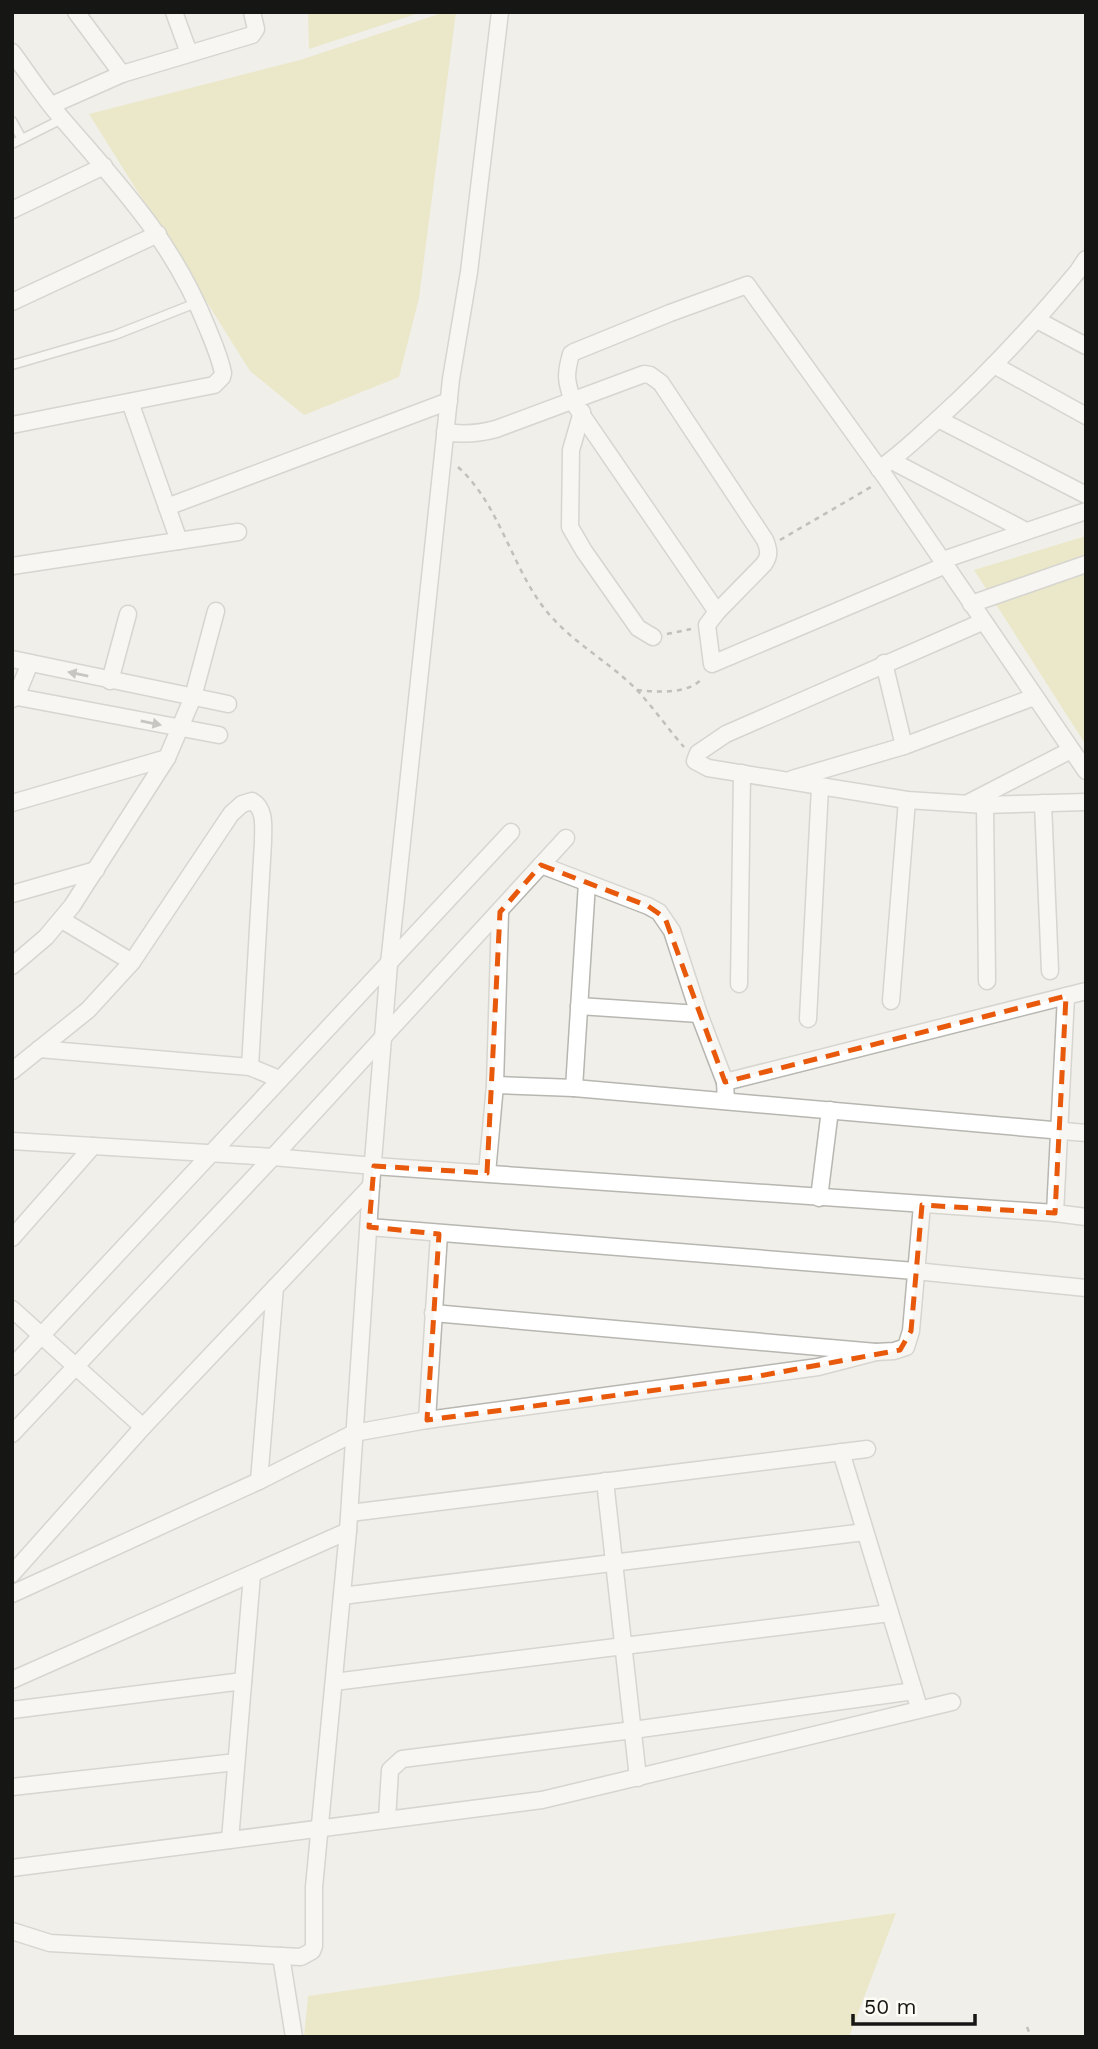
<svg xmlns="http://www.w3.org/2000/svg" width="1098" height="2049" font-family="'Work Sans',sans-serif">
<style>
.green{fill:#e3dfa3}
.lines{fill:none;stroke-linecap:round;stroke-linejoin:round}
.lane-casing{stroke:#b7b6b0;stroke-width:11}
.street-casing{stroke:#b7b6b0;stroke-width:19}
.path{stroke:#878783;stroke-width:2.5;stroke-dasharray:5 5;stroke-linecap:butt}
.lane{stroke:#fff;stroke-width:8}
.street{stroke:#fff;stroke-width:16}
.oneway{fill:#969695}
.marked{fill:none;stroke:#e8590c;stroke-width:5;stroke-dasharray:14 9;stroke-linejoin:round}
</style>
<rect width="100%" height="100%" fill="#f0efe9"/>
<g class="green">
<polygon points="308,12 422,12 309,49"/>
<polygon points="445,12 456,12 419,298 399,377 304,415 250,371 89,114 300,60"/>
<polygon points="1086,536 1086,745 974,570"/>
<polygon points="896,1913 849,2037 304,2037 308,1996"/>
</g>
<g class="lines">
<g class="lane-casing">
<g id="lane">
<polyline points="12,121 22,139"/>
<polyline points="12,144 62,119"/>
<polyline points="12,365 115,335 196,303"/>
</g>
</g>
<g class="street-casing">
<g id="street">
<polyline points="76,12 122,74"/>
<polyline points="174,12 189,53"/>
<path d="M12 52C29 75 45 100 64 121 122 188 173 242 207 327 213 342 220 357 223 373L222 377 214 385 12 425"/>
<polyline points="52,105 122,74 252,35 256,29 252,12"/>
<polyline points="12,210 104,166"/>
<polyline points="12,302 158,234"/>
<polyline points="1037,320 1086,346"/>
<polyline points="994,365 1086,416"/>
<polyline points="130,402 179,541"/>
<polyline points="582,412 571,450 570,527 584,551 638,628 653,637"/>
<polyline points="938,419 1086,495"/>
<path d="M445 432C464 435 478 434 496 429L644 374 650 375 661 383 765 540C769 550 770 555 764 564L717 612 707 625 712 664 946 565"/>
<polyline points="892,461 1026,531"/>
<path d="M879 469C900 455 918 437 937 420 988 374 1034 324 1078 271L1086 259"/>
<polyline points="167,507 449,401"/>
<polyline points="943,560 1086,511"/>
<polyline points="12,566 238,532"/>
<polyline points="971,604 1086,564"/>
<path d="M717 612 573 402C566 381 565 375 571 354L574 352 670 313 747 285 886 478 1086 771"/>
<polyline points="982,622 726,734 698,753 695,761 708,768 907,800 985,805 1086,802"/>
<polyline points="12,659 228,704"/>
<polyline points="884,663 904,746"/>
<polyline points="110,681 128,614"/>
<polyline points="12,696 219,735"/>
<polyline points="12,699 16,697 30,663"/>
<polyline points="792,779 904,746 1034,697"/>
<polyline points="12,803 167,758"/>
<polyline points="968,803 1071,750"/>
<polyline points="1043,803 1050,971"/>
<polyline points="985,805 987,981"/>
<polyline points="541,865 648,906 659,912 672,931 699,1014 725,1082"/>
<polyline points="12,894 96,870"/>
<polyline points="62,920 132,962"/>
<polyline points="12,966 46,937 72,906 167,758 193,697 216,611"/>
<polyline points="739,984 742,773"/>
<polyline points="891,1001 907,800"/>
<polyline points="579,1006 699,1014"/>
<polyline points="808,1019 820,787"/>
<polyline points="39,1049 250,1067 279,1079"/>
<path d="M12 1071 88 1010 132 962 231 814 242 804 252 801C266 809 263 827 263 842L250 1067"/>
<polyline points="495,1085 574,1088 1086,1133"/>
<polyline points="574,1088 587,883"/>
<polyline points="726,1101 725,1082 1086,991"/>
<polyline points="12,1141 273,1157 374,1166 1055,1213 1086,1217"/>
<polyline points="487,1173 495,1085 500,912"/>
<polyline points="819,1198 830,1110"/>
<polyline points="1055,1213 1066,996"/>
<polyline points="369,1227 915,1271 1086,1288"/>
<polyline points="12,1238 93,1146"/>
<polyline points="12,1309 143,1427"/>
<polyline points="433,1313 876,1352 894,1351 906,1347 911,1331 922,1205"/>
<polyline points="12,1367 511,832"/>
<polyline points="427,1420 439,1234"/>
<polyline points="12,1434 273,1157 566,838"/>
<polyline points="841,1452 917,1701"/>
<polyline points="259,1481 275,1287"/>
<polyline points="605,1481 638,1778"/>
<polyline points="350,1513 867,1449"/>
<polyline points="12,1574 143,1427 371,1186"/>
<polyline points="12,1594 259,1481 354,1433 427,1420 818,1367 876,1352"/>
<polyline points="342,1596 865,1532"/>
<polyline points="12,1680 348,1531"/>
<polyline points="334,1682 890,1613"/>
<polyline points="12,1710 243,1681"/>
<polyline points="12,1787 236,1762"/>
<polyline points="387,1819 390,1770 402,1759 633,1730 914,1691"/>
<polyline points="230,1840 252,1575"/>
<polyline points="12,1868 542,1800 952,1702"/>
<polyline points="12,1931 50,1943 281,1956"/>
<polyline points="294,2037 281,1956 301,1957 312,1951 314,1946 314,1887 348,1531 371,1186 389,964 451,379 469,272 500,12"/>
</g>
</g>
<g class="path">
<path d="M458 467C498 503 510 561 541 604 567 640 606 659 636 689 653 707 668 729 684 747"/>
<polyline points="780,540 871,487"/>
<polyline points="667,634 691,629"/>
<path d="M637 690C656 692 690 695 703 677"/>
<polyline points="1027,2027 1031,2037"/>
</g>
<use href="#lane" class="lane"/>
<use href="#street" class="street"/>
</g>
<defs><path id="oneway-solid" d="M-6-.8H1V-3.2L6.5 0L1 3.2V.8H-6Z" transform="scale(1.75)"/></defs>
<g class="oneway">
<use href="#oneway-solid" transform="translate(78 674) rotate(-168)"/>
<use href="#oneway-solid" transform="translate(151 723) rotate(11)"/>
</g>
<path d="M0 0H1098V2049H0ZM541 865 648 906 665 918 725 1082 1066 996 1055 1213 922 1205 911 1331 900 1350 748 1378 427 1420 439 1234 369 1227 374 1166 487 1173 500 912Z" fill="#f0efe9" fill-opacity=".55" fill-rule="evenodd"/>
<path class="marked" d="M541 865 648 906 665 918 725 1082 1066 996 1055 1213 922 1205 911 1331 900 1350 748 1378 427 1420 439 1234 369 1227 374 1166 487 1173 500 912Z"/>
<rect width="1098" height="2049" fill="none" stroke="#161614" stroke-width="28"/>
<path d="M853 2014v10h122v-10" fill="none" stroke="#161614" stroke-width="3.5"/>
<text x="864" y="2014" font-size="21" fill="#161614" stroke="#fdfdf6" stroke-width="5" paint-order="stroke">50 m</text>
</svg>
